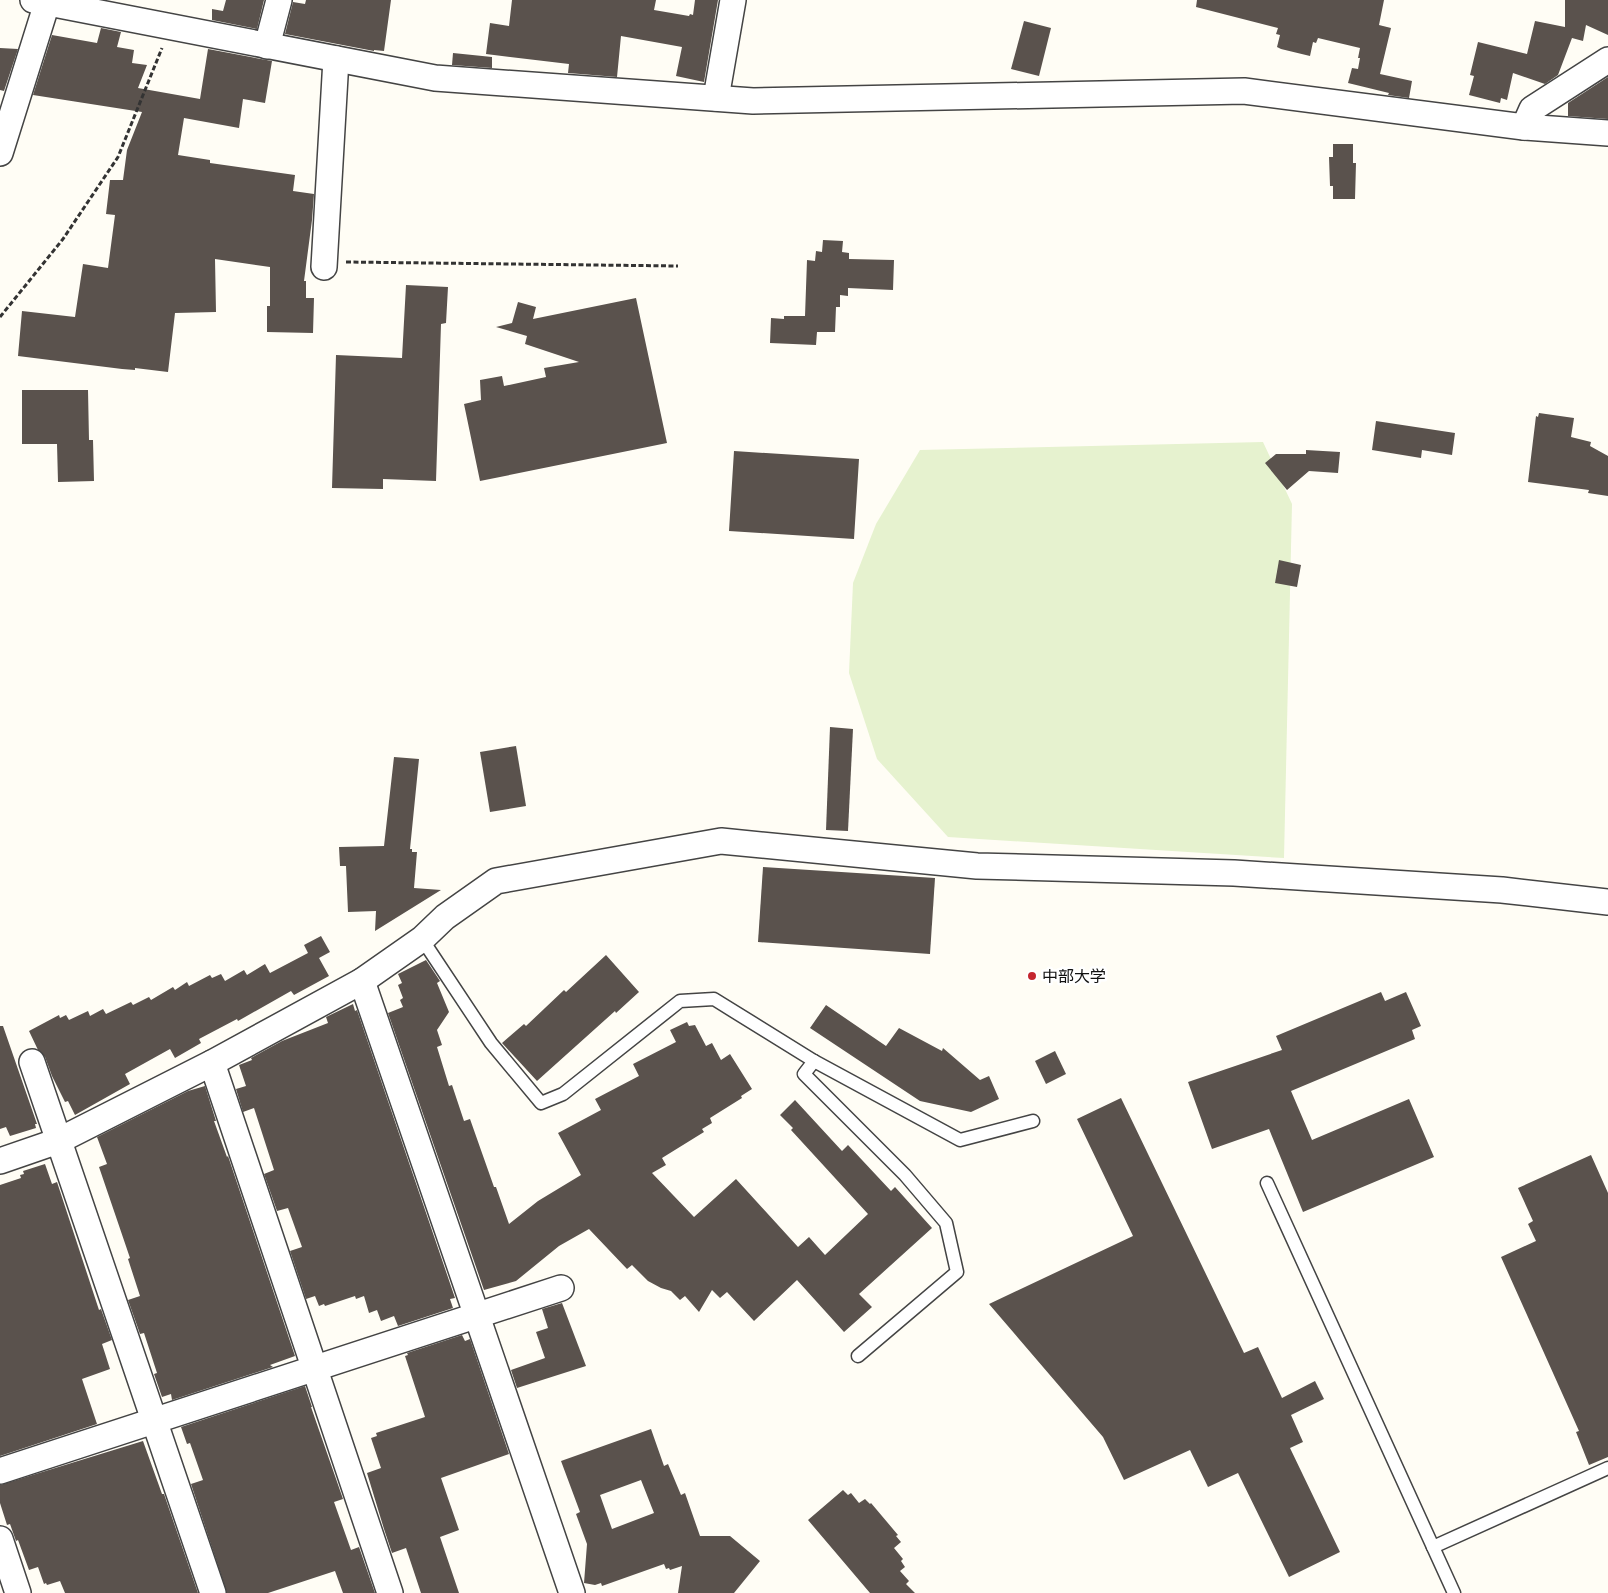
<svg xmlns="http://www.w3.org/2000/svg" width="1608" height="1593" font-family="'Roboto Serif','Noto Sans JP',serif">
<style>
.pitch{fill:#e6f2cf}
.building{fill:#5a524d;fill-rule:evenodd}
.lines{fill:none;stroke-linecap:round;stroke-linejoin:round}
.lane-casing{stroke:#444;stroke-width:15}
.street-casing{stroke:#444;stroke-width:28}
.path{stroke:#333;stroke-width:3;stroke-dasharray:5 2.5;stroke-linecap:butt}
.lane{stroke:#fff;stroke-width:12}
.street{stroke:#fff;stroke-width:25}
.poi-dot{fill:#c4262e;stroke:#fff;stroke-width:2}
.labels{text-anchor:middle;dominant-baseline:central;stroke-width:5;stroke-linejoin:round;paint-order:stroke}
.poi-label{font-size:16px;fill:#111;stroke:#fff;text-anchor:start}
</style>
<rect width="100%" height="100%" fill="#fffdf5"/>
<polygon class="pitch" points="1263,442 1292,504 1284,858 948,837 877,759 849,673 853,583 876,524 920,450"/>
<g class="building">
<polygon points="226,0 264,0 257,29 212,20 212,9 223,11"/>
<polygon points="306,0 391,0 384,51 374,50 374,51 285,34 293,2 305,4"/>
<polygon points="512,0 656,0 654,10 689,16 690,14 693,15 695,0 718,0 704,82 676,76 682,47 621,36 617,77 568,73 569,64 486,54 490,23 509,26"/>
<polygon points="1197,0 1384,0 1379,25 1391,28 1380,74 1412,81 1409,98 1388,95 1389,93 1348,83 1352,68 1358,69 1360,58 1358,58 1360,48 1318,38 1316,43 1313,42 1310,56 1281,49 1277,47 1280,35 1276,34 1278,28 1196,7"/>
<polygon points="1565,0 1608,0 1608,35 1586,25 1583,41 1572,38 1558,75 1545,84 1513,73 1507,100 1501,98 1500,103 1469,95 1474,76 1470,75 1478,42 1527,54 1535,21 1565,27"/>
<polygon points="1024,21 1051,28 1039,76 1011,69"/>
<polygon points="101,28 121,32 117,47 134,50 132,63 147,65 138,88 200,99 208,49 272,61 265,103 243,99 239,128 184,118 178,155 210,160 210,163 295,175 293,191 314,194 312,220 304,281 306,281 306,298 314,298 313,333 267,332 267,306 270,306 270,267 215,259 216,312 175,313 168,372 135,368 135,370 122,369 18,356 22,311 75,317 83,264 108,268 115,215 106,214 110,180 123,180 127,150 142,112 33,95 52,35 97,43"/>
<polygon points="0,48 18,49 4,91 0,90"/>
<polygon points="453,53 492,57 492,68 452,65"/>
<polygon points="1608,77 1608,119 1568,116 1568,103"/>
<polygon points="1333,144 1353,144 1353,163 1356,163 1355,199 1333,199 1333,186 1330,186 1329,157 1333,157"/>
<polygon points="823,240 843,241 842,252 849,253 849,259 894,260 893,290 848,288 848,296 840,295 840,307 836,307 835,332 817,332 816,345 770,343 771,318 784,319 784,316 805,316 807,260 815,261 816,251 822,252"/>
<polygon points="406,285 448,287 446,323 441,324 436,481 383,479 383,489 332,488 336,355 402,358"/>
<polygon points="636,298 667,443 480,481 464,404 481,400 480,380 502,376 504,386 546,377 544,368 579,362 525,344 527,336 496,327 512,323 518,302 536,307 533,319"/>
<polygon points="22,390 88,390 89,440 93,440 94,481 58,482 57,444 22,444"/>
<polygon points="1539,413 1574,418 1571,437 1591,442 1590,446 1608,456 1608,496 1588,493 1589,490 1528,482 1536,416 1538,417"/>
<polygon points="1376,421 1455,433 1452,455 1422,450 1421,458 1372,450"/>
<polygon points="1306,450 1340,452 1338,473 1309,471 1287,490 1265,463 1276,454 1306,454"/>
<polygon points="734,451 859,459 854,539 729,531"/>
<polygon points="1279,560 1301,565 1297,587 1275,583"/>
<polygon points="830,727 853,729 848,831 826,830"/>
<polygon points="516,746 526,806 490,812 480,752"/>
<polygon points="394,757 419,759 410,849 412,849 412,852 417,852 414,888 441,890 375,931 376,911 348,912 346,866 340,866 339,847 384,846"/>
<polygon points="763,867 935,878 930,954 758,942"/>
<polygon points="321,936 330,952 319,958 329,976 294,995 291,991 238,1021 237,1019 199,1039 201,1043 175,1058 170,1049 125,1074 130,1084 75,1115 68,1101 65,1102 52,1076 45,1057 38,1050 29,1031 59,1015 60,1018 66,1015 69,1020 88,1011 90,1016 103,1009 106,1014 131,1002 133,1005 149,997 151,1000 173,987 175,990 187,982 189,986 210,975 212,978 221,974 225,981 244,970 247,975 265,964 270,973 308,953 304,945"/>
<polygon points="606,955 639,992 616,1013 615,1011 537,1081 502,1043 524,1024 526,1026 564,990 566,992"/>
<polygon points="426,960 440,981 437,983 449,1012 437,1030 442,1045 437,1047 449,1086 452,1085 464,1121 470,1119 494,1187 496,1187 509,1224 538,1201 581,1175 558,1133 601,1110 595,1099 639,1076 633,1064 676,1042 670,1030 687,1022 689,1026 695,1025 706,1046 712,1043 721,1060 730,1054 752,1089 741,1096 742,1098 710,1118 712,1123 702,1129 704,1132 662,1158 666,1165 652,1173 694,1217 736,1179 798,1247 809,1237 825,1255 868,1214 791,1130 793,1128 780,1115 795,1100 842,1151 848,1145 891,1191 895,1187 932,1228 859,1294 872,1307 844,1332 797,1280 754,1321 727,1292 720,1298 712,1290 699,1312 685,1296 680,1300 671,1291 661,1288 648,1281 632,1265 627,1269 589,1229 559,1246 516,1281 484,1290 388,1013 403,1007 400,1000 403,998 398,985 402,983 398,974"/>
<polygon points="1381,992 1385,1001 1406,992 1421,1026 1412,1030 1415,1039 1291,1091 1312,1140 1409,1099 1434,1157 1303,1212 1269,1129 1212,1149 1188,1082 1282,1050 1276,1036"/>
<polygon points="353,1004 355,1011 357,1010 455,1298 450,1299 453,1308 398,1326 394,1316 381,1321 377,1310 369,1313 364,1296 356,1299 355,1296 325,1306 324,1304 319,1306 315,1296 306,1299 290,1251 302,1247 288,1208 277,1211 264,1174 274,1170 254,1108 243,1112 236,1089 246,1086 239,1065 252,1060 251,1058 282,1041 328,1023 326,1017"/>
<polygon points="826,1005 886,1046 899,1028 942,1051 943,1048 980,1080 989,1076 999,1099 971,1112 920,1101 810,1028"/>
<polygon points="0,1026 3,1026 37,1124 35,1124 36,1128 10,1136 6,1127 0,1129"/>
<polygon points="1055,1051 1066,1074 1046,1084 1035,1061"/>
<polygon points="205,1086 216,1121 214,1121 227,1157 228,1156 295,1356 270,1365 273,1367 172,1400 171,1394 162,1397 154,1374 157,1373 144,1333 140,1334 128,1300 140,1296 128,1259 130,1258 99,1167 107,1164 97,1137 188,1091"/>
<polygon points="1121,1098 1244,1353 1258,1347 1282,1398 1315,1381 1324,1399 1291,1415 1303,1442 1290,1448 1340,1552 1289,1577 1238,1473 1208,1487 1190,1450 1124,1480 1103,1437 989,1304 1133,1236 1077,1119"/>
<polygon points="1591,1155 1608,1193 1608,1457 1589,1465 1576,1432 1579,1431 1501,1257 1536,1241 1528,1224 1533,1221 1518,1188"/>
<polygon points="45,1164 52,1184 57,1182 99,1310 101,1309 112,1340 102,1344 110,1369 82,1379 97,1424 0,1456 0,1185 21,1178 20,1175 24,1174 23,1171"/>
<polygon points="562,1303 586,1366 517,1388 511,1370 545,1358 536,1332 548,1328 542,1309"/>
<polygon points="462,1335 465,1341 470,1339 509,1454 441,1478 459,1530 440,1537 459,1593 421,1593 406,1548 392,1553 384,1529 367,1473 381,1468 371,1438 377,1436 376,1433 425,1417 405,1356 408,1355 407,1353"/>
<polygon points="305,1386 312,1407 311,1407 343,1499 334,1502 351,1550 359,1547 375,1593 343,1593 335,1571 268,1593 227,1593 191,1484 203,1480 190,1443 187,1444 181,1427"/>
<path d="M651 1429 664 1466 668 1464 681 1495 685 1493 700 1536H730L760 1561 734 1593H678L682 1566 670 1570 669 1568 666 1569 664 1564 602 1586 601 1583 595 1585 584 1583 587 1544 576 1514 580 1512 561 1461ZM641 1480 654 1513 612 1529 600 1495Z"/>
<polygon points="143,1441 162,1494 164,1494 198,1593 65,1593 60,1581 47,1585 46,1583 44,1584 38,1567 29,1570 18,1540 16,1541 10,1524 7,1525 0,1503 0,1485"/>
<polygon points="843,1490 848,1495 851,1493 859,1503 865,1499 870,1504 871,1503 898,1535 896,1536 901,1542 894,1548 903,1559 901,1561 905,1567 900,1571 909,1581 906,1584 915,1593 870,1593 808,1520"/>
</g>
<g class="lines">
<g class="lane-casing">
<g id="lane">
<polyline points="422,939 491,1043 541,1103 563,1094 680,1001 714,999 814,1061 960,1140 1033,1121"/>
<polyline points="814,1061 804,1074 905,1175 946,1223 957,1272 858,1356"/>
<polyline points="1267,1183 1454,1593"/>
<polyline points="1433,1547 1608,1468"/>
</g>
</g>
<g class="street-casing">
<g id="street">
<polyline points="33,0 435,78 753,101 1244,91 1524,127 1608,133"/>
<polyline points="267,46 279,0"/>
<polyline points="716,98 733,0"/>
<polyline points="1524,127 1532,109 1608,60"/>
<polyline points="0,153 47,3"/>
<polyline points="324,267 336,59"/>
<polyline points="362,981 572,1593"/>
<polyline points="32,1062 213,1593"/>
<polyline points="212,1063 390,1593"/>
<polyline points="0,1161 58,1141 212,1063 362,981 422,939 445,917 496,881 721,841 977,866 1234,873 1502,890 1608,902"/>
<polyline points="0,1471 561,1288"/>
<polyline points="0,1539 18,1593"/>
</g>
</g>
<g class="path">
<polyline points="346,262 678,266"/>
<polyline points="0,317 63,239 118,157 162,48"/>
</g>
<use href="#lane" class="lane"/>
<use href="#street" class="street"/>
</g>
<circle class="poi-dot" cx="1032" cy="976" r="5"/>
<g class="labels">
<g class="poi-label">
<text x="1042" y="976">中部大学</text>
</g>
</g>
</svg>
